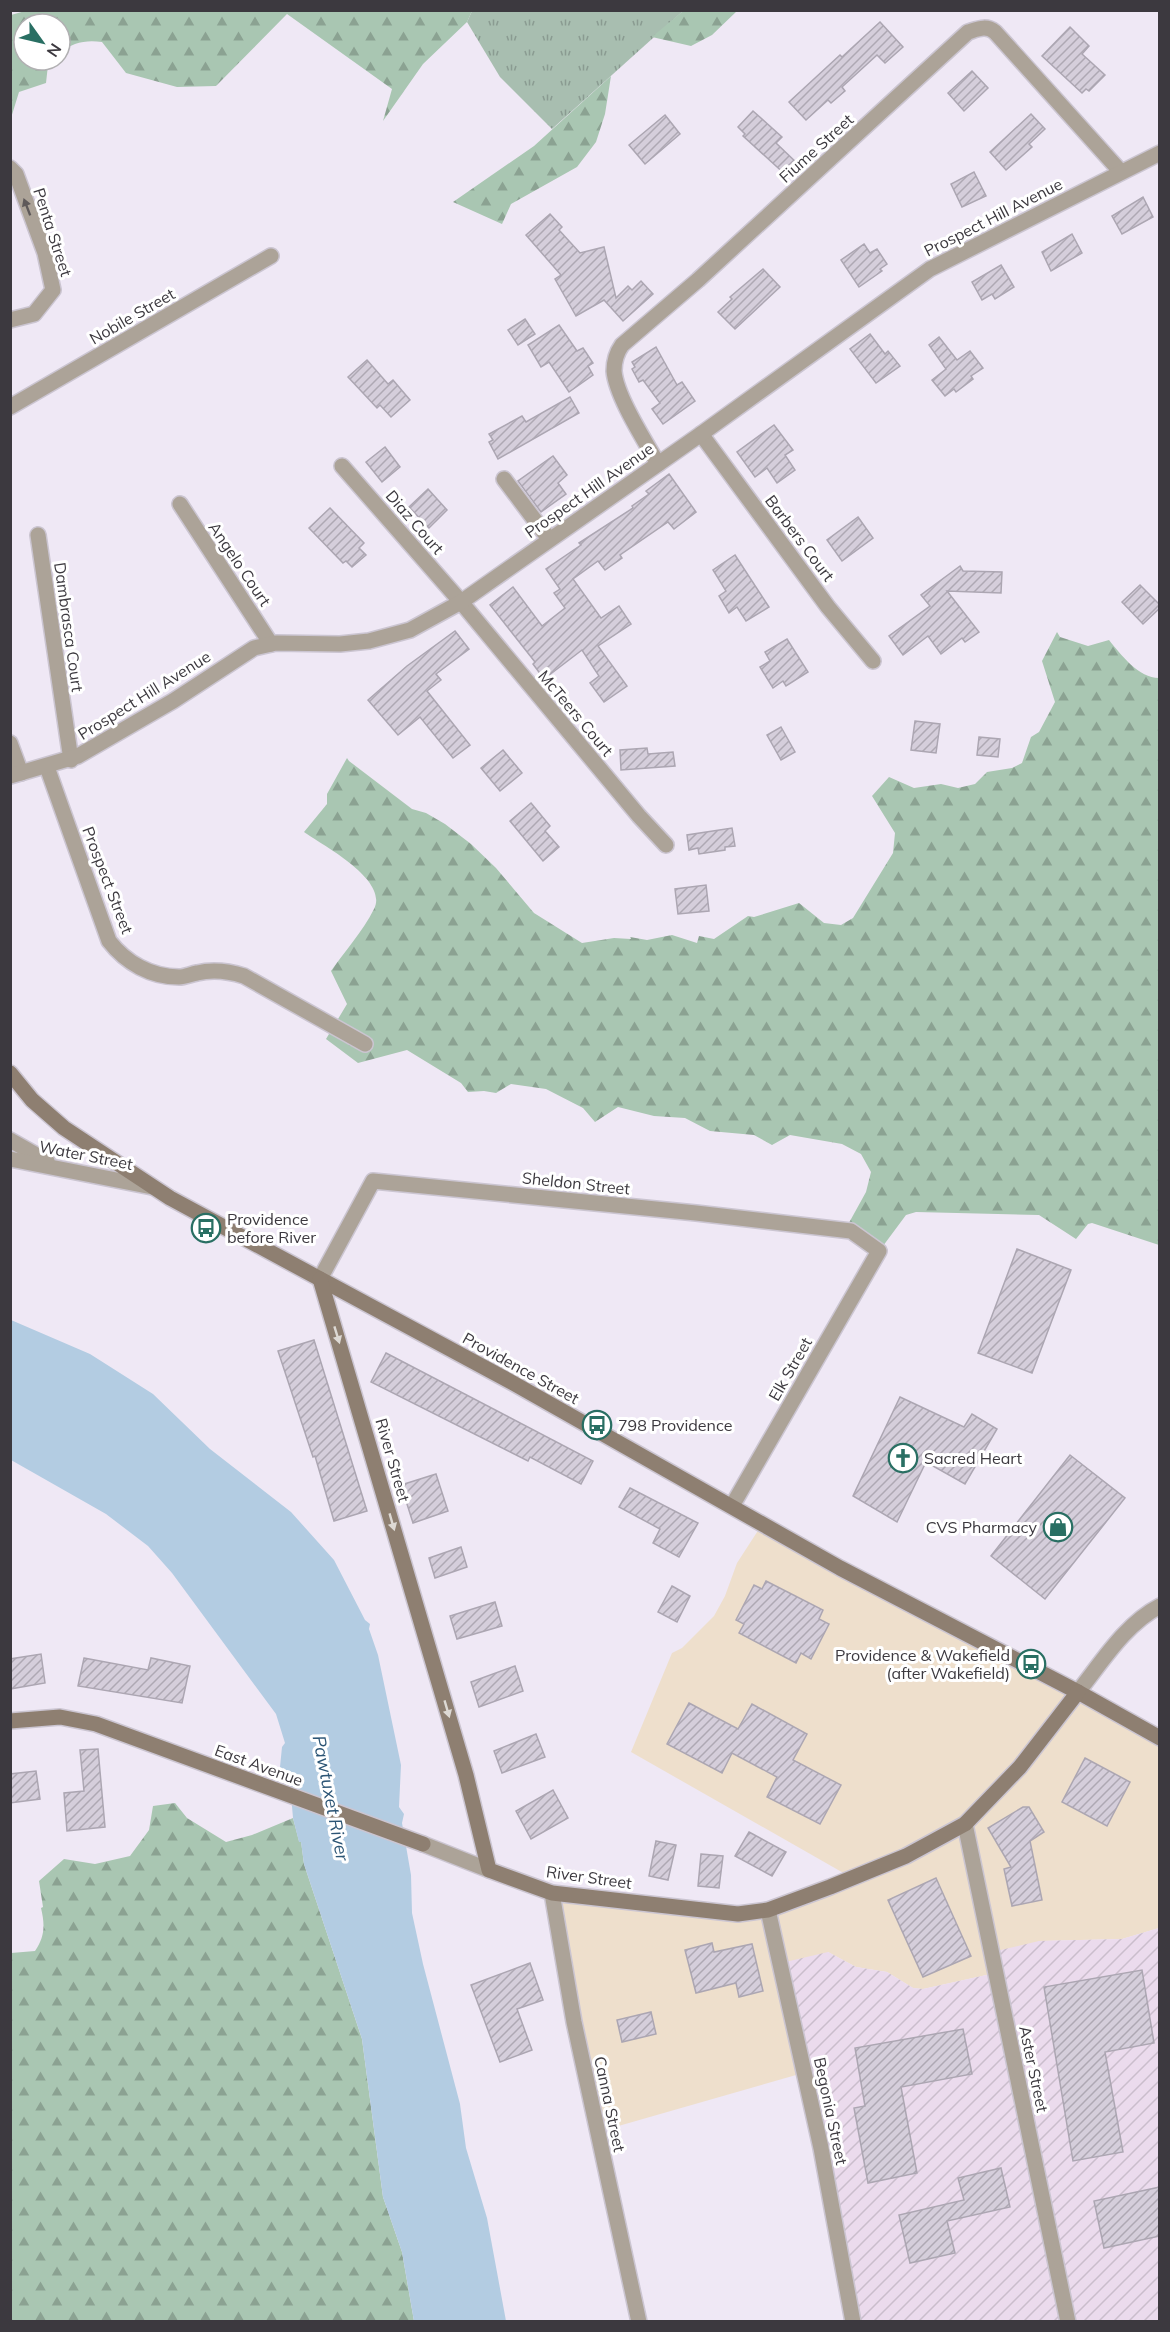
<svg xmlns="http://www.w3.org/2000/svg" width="1170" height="2332" font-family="Mulish,sans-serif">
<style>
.commercial{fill:#eedfcc}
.industrial{fill:url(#industrial-furrows)}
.grass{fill:url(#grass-tufts)}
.forest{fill:url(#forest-firs)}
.water{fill:#b3cce2}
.building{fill:url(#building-hatch);stroke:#aca6b2;stroke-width:1.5}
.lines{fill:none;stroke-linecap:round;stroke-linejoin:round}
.minor-casing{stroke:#cbc5d1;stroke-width:18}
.tertiary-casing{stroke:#cbc5d1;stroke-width:18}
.secondary-casing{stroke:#cbc5d1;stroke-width:18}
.minor{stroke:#aca398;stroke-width:15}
.tertiary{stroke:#aca398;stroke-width:15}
.secondary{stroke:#8e7f71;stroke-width:15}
.oneway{fill:#5e595a}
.oneway2{fill:#ddd9d4}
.labels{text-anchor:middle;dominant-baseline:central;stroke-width:6;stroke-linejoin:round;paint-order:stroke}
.street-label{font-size:16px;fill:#3c393f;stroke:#fff}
.poi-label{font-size:16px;fill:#3c393f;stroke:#fff;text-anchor:start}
.water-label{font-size:18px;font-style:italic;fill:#2c5575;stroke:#fff}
</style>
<defs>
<pattern id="industrial-furrows" width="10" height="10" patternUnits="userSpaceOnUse" patternTransform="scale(1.5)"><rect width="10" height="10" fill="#ebdbed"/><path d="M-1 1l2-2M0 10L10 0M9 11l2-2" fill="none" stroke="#cabdcc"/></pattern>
<pattern id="grass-tufts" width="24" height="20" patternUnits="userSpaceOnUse" patternTransform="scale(1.5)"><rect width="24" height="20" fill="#a8beb0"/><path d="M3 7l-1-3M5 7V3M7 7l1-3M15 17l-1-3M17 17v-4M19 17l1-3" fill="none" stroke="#8a9b91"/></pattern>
<pattern id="forest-firs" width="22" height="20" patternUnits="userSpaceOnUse" patternTransform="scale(1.5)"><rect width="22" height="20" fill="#a9c6b2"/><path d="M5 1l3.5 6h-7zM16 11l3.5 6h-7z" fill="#8ba292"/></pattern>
<pattern id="building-hatch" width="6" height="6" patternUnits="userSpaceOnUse" patternTransform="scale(1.5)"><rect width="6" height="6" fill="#d5cedb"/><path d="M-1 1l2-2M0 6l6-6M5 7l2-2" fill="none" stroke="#aea8b3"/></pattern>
</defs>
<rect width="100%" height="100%" fill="#efe8f5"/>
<polygon class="commercial" points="761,1526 1159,1739 1159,1928 1122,1939 1039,1941 991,1974 923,1989 913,1988 887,1972 856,1967 828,1952 803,2073 601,2131 548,1888 706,1914 755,1907 847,1875 631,1752 672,1653 682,1648 714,1616 725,1596 737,1563"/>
<polygon class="industrial" points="1159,1928 1159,2321 854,2321 781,1963 828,1952 856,1967 887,1972 913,1988 923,1989 991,1974 992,1952 1039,1941 1122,1939"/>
<polygon class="grass" points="472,11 683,11 552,129 500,77 467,22"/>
<g class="forest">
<path d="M25 11H472L467 22 423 64 383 121 392 89 287 14 216 86 177 87 126 73 102 42C86 40 72 42 60 54V24H24V60H53L48 65 46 83 19 92 11 118V15Z"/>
<polygon points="683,11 683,10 737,11 712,35 691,46 652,37"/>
<polygon points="611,76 605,114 596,142 577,167 511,204 502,224 453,202 534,146"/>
<path d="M1057 632 1060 637 1088 646 1109 640C1121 655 1139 678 1159 678V1245L1092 1223 1088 1224 1076 1239 1039 1215 916 1212 906 1215 883 1246 845 1230 866 1192 871 1172 861 1154 842 1144 790 1135 772 1145 754 1135 710 1131 685 1118 654 1116 618 1107 595 1122 583 1108 546 1089 511 1084 496 1093 484 1091 468 1092 461 1083 407 1050 358 1063 326 1039 347 1004 331 971C345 951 363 931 374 909 389 880 324 846 304 832L327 804V794L347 758 349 761 412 809 426 813 445 824 471 844 496 868 534 913 582 943 614 938 631 939 630 937 647 940 672 935 697 943 699 936 714 939 748 916 754 917 799 903 824 923 841 925 853 918 893 853 895 833 872 796 889 777 914 788 941 784 958 788 975 784 987 772 1012 768 1022 763 1031 737 1039 732 1055 702 1042 661Z"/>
<path d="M175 1803 187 1818 226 1842 252 1835 293 1818 299 1841H301L304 1864 362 2039 383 2197 402 2252 414 2321 11 2322V1953L35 1951C45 1936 45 1925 41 1908L43 1907 39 1881 64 1859 95 1864 130 1856 149 1830 153 1806Z"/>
</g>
<polygon class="water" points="11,1320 90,1354 153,1394 210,1449 291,1512 334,1560 365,1620 370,1624 369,1629 378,1655 401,1765 399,1807 404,1814 402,1823 411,1875 412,1913 423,1964 460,2104 466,2148 487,2218 506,2321 414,2321 402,2252 383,2197 362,2039 304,1864 301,1842 299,1842 293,1818 290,1783 280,1767 282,1747 285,1743 276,1714 172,1573 148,1546 106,1514 11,1460"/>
<g class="building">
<polygon points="880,22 903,47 885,63 877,55 842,87 845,91 831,103 828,100 806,120 789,102 840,55 842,57"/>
<polygon points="1070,27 1089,46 1082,54 1105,75 1089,91 1086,89 1082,93 1042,56"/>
<polygon points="972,71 988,88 964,111 948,93"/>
<polygon points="753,111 782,137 776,143 799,165 788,177 743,136 745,134 738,127"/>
<polygon points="1031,114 1045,129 1029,144 1032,147 1006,170 990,152"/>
<polygon points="665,115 680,134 645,164 629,145"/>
<polygon points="974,172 986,196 962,207 951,184"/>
<polygon points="1143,197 1153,217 1122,234 1112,216"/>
<polygon points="550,214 562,227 559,230 580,253 604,247 616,298 628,286 632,290 641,281 653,294 623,321 604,300 576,316 555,279 561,275 526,235"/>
<polygon points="1072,234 1082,253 1051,271 1042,252"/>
<polygon points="864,244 870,253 877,249 887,264 880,269 882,271 859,287 841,260"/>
<polygon points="1001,265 1014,287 995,299 992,294 982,300 972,282"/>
<polygon points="763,269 780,287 735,329 718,312 732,299 730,297"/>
<polygon points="525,319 535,334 518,345 508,330"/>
<polygon points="559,325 577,351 583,348 593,363 588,366 593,375 569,392 549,362 541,367 528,345"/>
<polygon points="870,334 885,354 888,351 900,366 876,383 850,349"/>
<polygon points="939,337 957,360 970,351 983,368 971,376 973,379 956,392 954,389 945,396 932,380 946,369 929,345"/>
<polygon points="656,347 677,385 682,382 695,401 663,424 652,409 660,403 643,380 639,382 632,369 635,367 632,362"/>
<polygon points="367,360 388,384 393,380 410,400 391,417 380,405 377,408 348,377"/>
<polygon points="570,397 579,413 498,459 489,442 493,440 489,434 522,416 526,422"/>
<polygon points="774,425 793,450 785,455 795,470 777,483 767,468 755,477 737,452"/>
<polygon points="385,447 400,467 382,482 366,462"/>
<polygon points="553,456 567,475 558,483 566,494 541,512 518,481"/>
<polygon points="669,474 696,512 674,529 668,522 620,555 622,558 605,570 598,561 573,579 601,618 619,606 631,624 598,646 627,686 604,702 590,683 599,676 582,650 544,679 533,664 535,662 490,605 513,587 542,626 565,608 554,593 560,589 546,569 581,545 579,543 633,508 632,506 649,494 646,491"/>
<polygon points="428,489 447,510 429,528 409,507"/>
<polygon points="330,508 364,543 359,548 366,555 352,567 346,561 343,563 309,528"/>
<polygon points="858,517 873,538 842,561 827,540"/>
<polygon points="735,555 769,607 746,621 737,607 729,613 719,596 726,591 713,570"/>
<polygon points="960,566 963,571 1002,572 1001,593 947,591 979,632 965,642 962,638 941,654 928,636 903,655 889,636 930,606 921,595"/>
<polygon points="1140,585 1160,605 1160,608 1143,624 1122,602"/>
<polygon points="455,631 469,649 436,674 441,680 427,691 470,745 453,758 420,717 398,735 368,700 407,666"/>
<polygon points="787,639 808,672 786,686 783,681 773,688 760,667 770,661 765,652"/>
<polygon points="915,721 940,724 936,753 911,750"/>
<polygon points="781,727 795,752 781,760 767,735"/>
<polygon points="979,737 1000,739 998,757 977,755"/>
<polygon points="647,748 648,754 673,752 675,766 621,770 620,750"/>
<polygon points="503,750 522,773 500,791 481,768"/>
<polygon points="531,803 550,826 545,831 559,847 543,861 510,821"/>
<polygon points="732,828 735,846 725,847 725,850 699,854 698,848 689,850 687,835"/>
<polygon points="706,885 709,911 678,914 675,889"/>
<polygon points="1017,1249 1071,1270 1032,1373 978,1353"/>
<polygon points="314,1340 367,1511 334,1521 315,1456 313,1457 278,1351"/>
<polygon points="386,1353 593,1461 581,1484 530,1457 528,1461 371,1382"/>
<polygon points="900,1397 964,1427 972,1414 997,1429 965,1484 926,1462 897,1522 853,1496"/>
<polygon points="1070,1455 1125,1498 1045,1599 991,1556"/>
<polygon points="436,1474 448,1511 413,1523 401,1485"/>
<polygon points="630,1488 698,1523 679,1557 653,1543 660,1529 619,1507"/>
<polygon points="461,1547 467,1567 435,1578 429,1558"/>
<polygon points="766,1581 823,1610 819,1619 829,1624 811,1659 801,1653 796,1663 739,1633 744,1624 736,1620 754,1585 762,1589"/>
<polygon points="672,1586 690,1596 677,1622 658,1612"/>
<polygon points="495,1602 502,1626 457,1639 450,1616"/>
<polygon points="41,1654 45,1683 10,1689 10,1659"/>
<polygon points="84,1658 148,1670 151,1658 190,1666 182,1703 78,1686"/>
<polygon points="515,1666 523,1691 479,1707 471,1682"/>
<polygon points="689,1703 738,1729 752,1704 807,1734 793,1760 841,1785 820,1824 767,1797 777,1777 732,1753 722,1773 667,1744"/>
<polygon points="536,1734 545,1757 502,1773 494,1751"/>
<polygon points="98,1749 105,1827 67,1831 64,1793 84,1791 80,1750"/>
<polygon points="1085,1758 1130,1782 1107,1826 1062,1802"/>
<polygon points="36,1771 40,1799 10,1803 10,1774"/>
<polygon points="553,1790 568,1818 531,1839 516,1811"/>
<polygon points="1023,1807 1029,1807 1044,1832 1030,1841 1042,1900 1012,1906 1004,1869 1011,1867 988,1828"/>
<polygon points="749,1832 786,1852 772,1876 735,1856"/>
<polygon points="656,1841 676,1845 668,1880 649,1876"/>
<polygon points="701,1854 723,1856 719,1888 698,1886"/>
<polygon points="936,1878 971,1956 923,1977 888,1900"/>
<polygon points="712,1943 714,1952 752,1944 763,1991 739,1997 736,1983 696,1993 685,1950"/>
<polygon points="530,1963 543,2000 517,2009 532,2050 500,2062 471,1985"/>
<polygon points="1142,1970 1154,2043 1105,2052 1123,2152 1073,2161 1044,1987"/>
<polygon points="651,2012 656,2034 622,2042 617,2020"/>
<polygon points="963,2029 972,2074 901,2087 917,2173 868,2183 854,2108 865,2106 855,2048"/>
<polygon points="1001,2168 1010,2207 947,2221 955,2253 910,2263 899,2215 964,2200 958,2178"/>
<polygon points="1160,2187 1160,2236 1104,2248 1094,2201"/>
</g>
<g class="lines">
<g class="minor-casing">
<g id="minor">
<polyline points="10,168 16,174 45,253 53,290 34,314 10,320"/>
<polyline points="10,407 271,256"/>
<polyline points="701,434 828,607 873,661"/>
<path d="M658 464C645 441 616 396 614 371 614 361 617 352 622 345L698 280 968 32C978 29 986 25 995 32L1121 172"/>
<polyline points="342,466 461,602 639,816 666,845"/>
<polyline points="504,479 549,539"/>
<polyline points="180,504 271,644"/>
<polyline points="38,535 71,760"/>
<polyline points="10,743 21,773"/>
<path d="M47 767 109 941C126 963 151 977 179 977 185 977 191 974 197 973 214 969 228 971 244 976L365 1044"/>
<polyline points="10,776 78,756 173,701 254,648 276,643 340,644 369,641 410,630 461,602 701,434 930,269 1160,153"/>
<polyline points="10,1140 47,1161"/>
<polyline points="10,1159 152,1187"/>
<polyline points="320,1279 373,1181 696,1213 851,1231 879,1251 732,1506"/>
<polyline points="965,1824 1068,2322"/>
<polyline points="552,1893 574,2022 639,2322"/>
<polyline points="768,1910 821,2148 853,2322"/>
</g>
</g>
<g class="tertiary-casing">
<g id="tertiary">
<path d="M1078 1692C1102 1662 1125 1624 1160 1606"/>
<polyline points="423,1844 489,1870"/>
</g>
</g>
<g class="secondary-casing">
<g id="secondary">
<polyline points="10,1073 32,1100 64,1128 170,1198 513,1383 840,1568 1078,1692 1160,1738"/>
<polyline points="320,1279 466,1775 489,1870 552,1893 738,1914 768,1910 830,1887 906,1856 965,1824 1020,1767 1078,1692"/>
<polyline points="10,1721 60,1717 96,1724 423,1844"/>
</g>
</g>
<use href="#minor" class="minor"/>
<use href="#tertiary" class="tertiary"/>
<use href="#secondary" class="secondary"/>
</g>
<defs><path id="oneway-solid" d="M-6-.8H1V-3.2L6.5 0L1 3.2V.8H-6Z" transform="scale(1.5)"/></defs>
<use class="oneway" href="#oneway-solid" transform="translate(27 207) rotate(-111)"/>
<g class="oneway2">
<use href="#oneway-solid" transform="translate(337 1335) rotate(73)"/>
<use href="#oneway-solid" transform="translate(392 1522) rotate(74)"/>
<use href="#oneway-solid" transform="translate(447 1709) rotate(74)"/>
</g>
<defs>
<g id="bus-ring" transform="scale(1.5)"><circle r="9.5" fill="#fff" stroke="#296f63" stroke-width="1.5"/><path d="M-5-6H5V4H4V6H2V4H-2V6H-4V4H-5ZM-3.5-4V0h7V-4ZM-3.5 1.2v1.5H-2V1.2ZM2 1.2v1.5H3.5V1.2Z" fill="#296f63"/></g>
<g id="church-ring" transform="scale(1.5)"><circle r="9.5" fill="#fff" stroke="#296f63" stroke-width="1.5"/><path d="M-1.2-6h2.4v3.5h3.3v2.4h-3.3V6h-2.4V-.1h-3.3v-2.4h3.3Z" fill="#296f63"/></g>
<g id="shop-ring" transform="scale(1.5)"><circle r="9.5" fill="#fff" stroke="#296f63" stroke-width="1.5"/><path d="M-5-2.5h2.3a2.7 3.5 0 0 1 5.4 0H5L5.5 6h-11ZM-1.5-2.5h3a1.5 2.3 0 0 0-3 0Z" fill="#296f63"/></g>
</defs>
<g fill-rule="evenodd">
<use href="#bus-ring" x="206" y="1228"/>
<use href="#bus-ring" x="597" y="1425"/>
<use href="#church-ring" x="903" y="1458"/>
<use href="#shop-ring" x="1058" y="1527"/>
<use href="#bus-ring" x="1031" y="1664"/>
</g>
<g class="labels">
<g class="street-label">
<text transform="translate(816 148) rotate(-42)">Fiume Street</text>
<text transform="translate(993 217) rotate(-27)">Prospect Hill Avenue</text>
<text transform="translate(53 232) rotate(72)">Penta Street</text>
<text transform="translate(132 316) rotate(-30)">Nobile Street</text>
<text transform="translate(589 490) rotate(-35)">Prospect Hill Avenue</text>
<text transform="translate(415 522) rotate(49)">Diaz Court</text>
<text transform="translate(800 538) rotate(53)">Barbers Court</text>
<text transform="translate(240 564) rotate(56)">Angelo Court</text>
<text transform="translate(69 627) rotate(82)">Dambrasca Court</text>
<text transform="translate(144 695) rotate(-32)">Prospect Hill Avenue</text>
<text transform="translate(576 713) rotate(50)">McTeers Court</text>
<text transform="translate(108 880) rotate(69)">Prospect Street</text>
<text transform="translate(86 1155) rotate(11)">Water Street</text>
<text transform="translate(576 1183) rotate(6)">Sheldon Street</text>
<text transform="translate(521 1368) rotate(29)">Providence Street</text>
<text transform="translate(790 1369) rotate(-60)">Elk Street</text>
<text transform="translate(393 1460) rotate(74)">River Street</text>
<text transform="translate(259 1765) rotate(20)">East Avenue</text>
<text transform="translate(589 1877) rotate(8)">River Street</text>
<text transform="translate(1034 2069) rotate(78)">Aster Street</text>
<text transform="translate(610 2104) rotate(78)">Canna Street</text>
<text transform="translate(831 2111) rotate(78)">Begonia Street</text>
</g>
<g class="poi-label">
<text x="227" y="1219">Providence<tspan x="227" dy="18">before River</tspan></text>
<text x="618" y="1425">798 Providence</text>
<text x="924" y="1458">Sacred Heart</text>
<text x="1037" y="1527" text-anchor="end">CVS Pharmacy</text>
<text x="1010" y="1655" text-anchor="end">Providence &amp; Wakefield<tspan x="1010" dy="18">(after Wakefield)</tspan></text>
</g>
<g class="water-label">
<text transform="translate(331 1798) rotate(79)">Pawtuxet River</text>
</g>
</g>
<rect width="1170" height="2332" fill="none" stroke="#3c393f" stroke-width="24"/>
<g transform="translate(42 42) rotate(124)"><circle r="28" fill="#ffffff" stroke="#b1b0b2" stroke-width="1.5"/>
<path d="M0-4.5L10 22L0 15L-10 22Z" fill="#296f63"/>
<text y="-9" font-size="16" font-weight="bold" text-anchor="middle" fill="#3c393f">N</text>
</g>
</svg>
